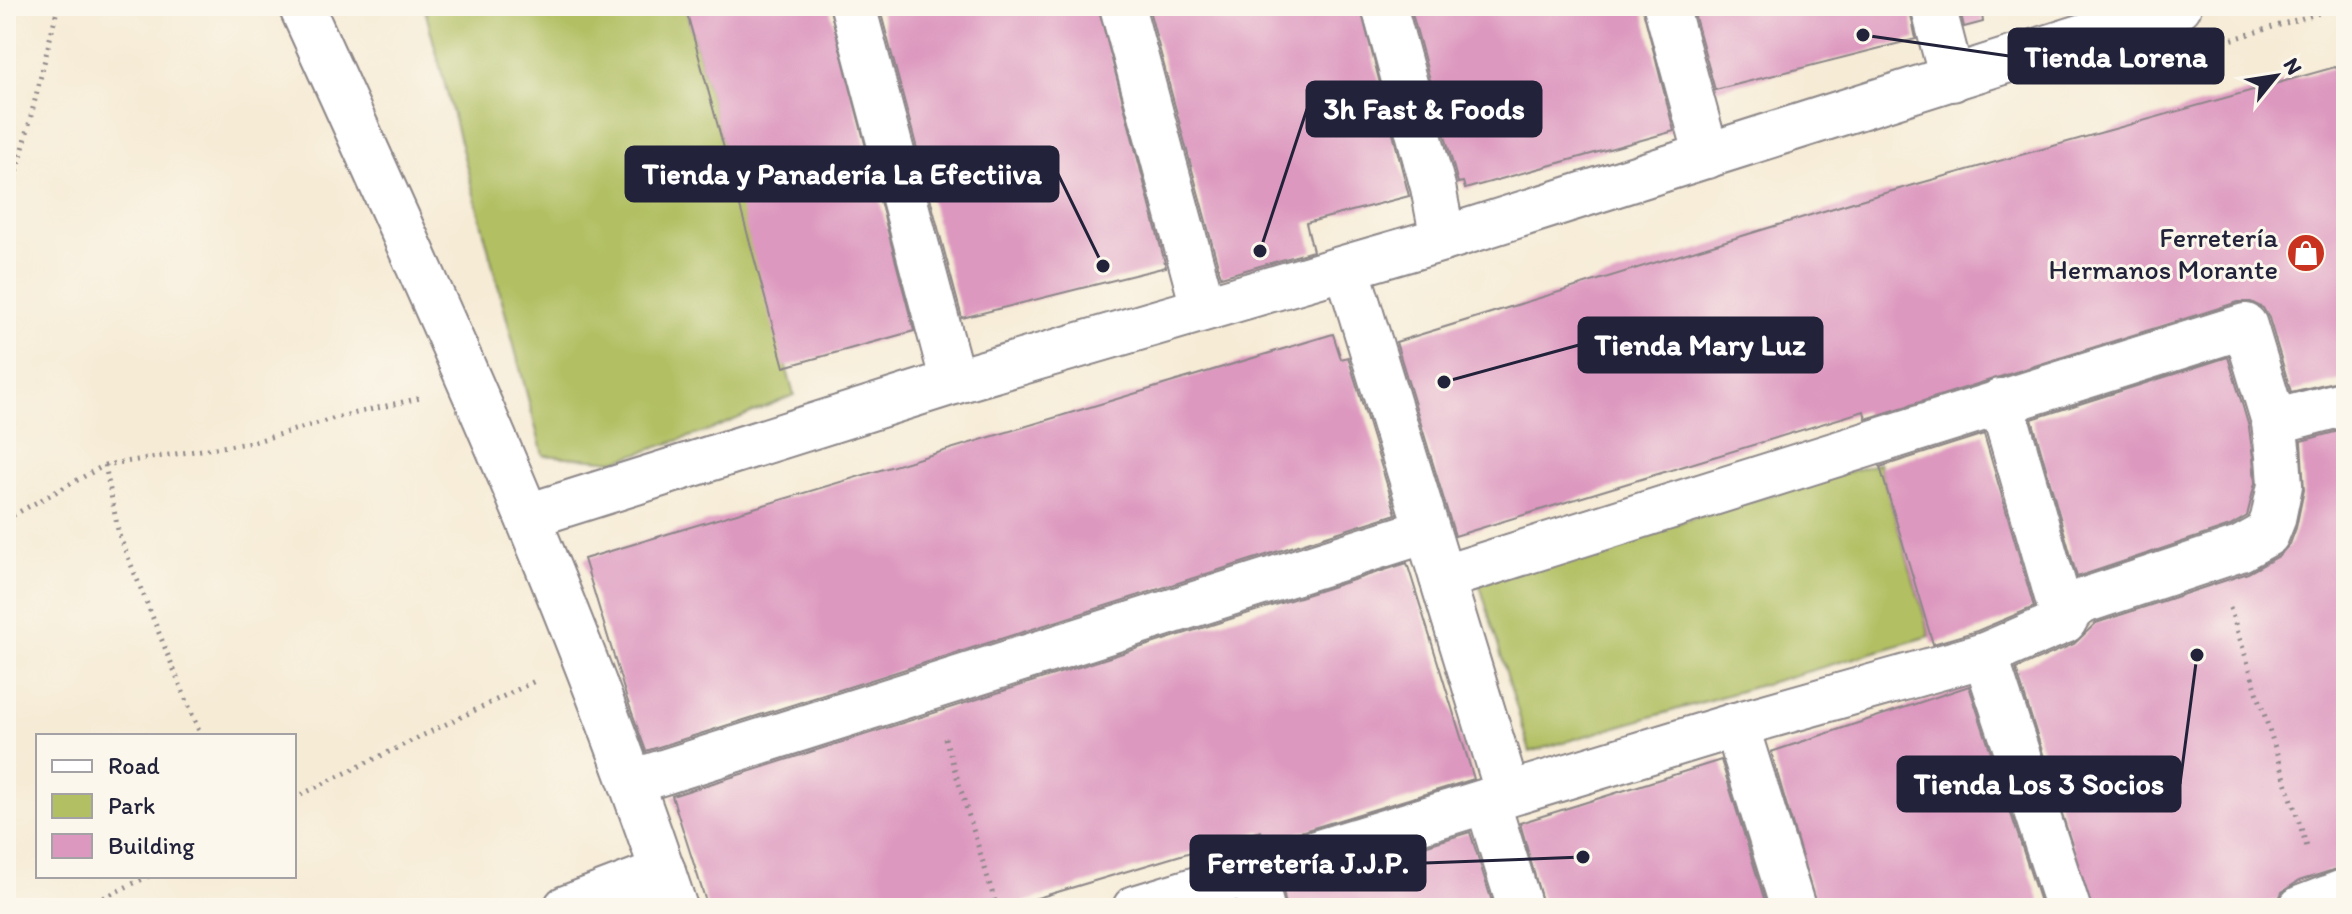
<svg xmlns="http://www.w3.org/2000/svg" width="2352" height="914" font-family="Itim,sans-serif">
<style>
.green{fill:#b2c063;stroke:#6a714f;stroke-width:2}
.building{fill:#dd98bf}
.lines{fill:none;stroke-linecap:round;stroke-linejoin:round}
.minor-casing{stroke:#8c8688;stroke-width:48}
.path{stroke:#8c8688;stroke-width:5;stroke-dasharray:2 6;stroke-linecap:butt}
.minor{stroke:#fff;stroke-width:44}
.labels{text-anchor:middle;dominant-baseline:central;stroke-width:6;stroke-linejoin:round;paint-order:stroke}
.poi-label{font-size:28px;fill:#22223b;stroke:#fbf7ec;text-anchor:end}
.leader{fill:none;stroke:#22223b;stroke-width:3}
.callout-dot{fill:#22223b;stroke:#fbf7ec;stroke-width:3}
.callout{fill:#22223b;stroke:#22223b;stroke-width:3}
.callout-label{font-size:30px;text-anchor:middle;font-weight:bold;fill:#fff}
</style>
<rect width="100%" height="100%" fill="#fbf7ec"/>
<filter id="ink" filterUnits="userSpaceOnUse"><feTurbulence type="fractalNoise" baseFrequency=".0125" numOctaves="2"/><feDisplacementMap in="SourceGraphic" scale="16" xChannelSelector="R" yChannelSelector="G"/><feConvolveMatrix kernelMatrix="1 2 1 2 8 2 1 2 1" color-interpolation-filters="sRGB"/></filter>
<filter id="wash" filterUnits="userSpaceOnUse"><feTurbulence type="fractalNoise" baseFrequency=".006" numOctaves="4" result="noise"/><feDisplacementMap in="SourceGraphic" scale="32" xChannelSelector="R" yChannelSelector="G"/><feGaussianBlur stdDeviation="1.8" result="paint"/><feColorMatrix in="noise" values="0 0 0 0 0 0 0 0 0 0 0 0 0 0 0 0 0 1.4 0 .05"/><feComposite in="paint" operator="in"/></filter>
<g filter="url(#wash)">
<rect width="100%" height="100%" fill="#f6ebd5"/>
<g class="green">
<polygon points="424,6 685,6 794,395 710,430 615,461 543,455"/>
<polygon points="1879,463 1930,636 1530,752 1479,582"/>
</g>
<g id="blocks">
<g class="building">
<polygon points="685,6 829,6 914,331 784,367"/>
<polygon points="879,6 1098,6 1166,267 962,318"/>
<polygon points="1148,6 1360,6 1409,196 1306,223 1313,251 1221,277"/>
<polygon points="1410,6 1642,6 1674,131 1465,189 1463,182 1458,183"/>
<polygon points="1692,6 1909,6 1916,39 1715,90"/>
<polygon points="1959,6 1981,6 1983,22 1964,27"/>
<polygon points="2346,64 2346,379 2291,392 2269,318 2263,308 2251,302 2238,302 1866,419 1864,411 1455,536 1396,342 1853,202"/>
<polygon points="1333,334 1341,359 1348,357 1396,514 646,751 626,696 584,559"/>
<polygon points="2228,357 2249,427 2253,458 2255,483 2247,516 2230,526 2077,577 2032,419"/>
<polygon points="2346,429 2346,866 2299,881 2282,892 2279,899 2251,908 2092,908 2016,669 2074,644 2096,623 2248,573 2279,556 2290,544 2296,528 2304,490 2301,441"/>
<polygon points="1984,434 2034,607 1977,631 1933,644 1880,467"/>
<polygon points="1407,563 1474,779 1264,843 1261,831 1004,908 708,908 672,796"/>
<polygon points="1969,686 2042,908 1817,908 1771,752"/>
<polygon points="1721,760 1767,908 1544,908 1520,823"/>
<polygon points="1470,832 1494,908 1286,908 1283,889"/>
</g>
</g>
</g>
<g filter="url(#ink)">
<use href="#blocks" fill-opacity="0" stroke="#8c8688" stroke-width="2"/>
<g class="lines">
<g class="minor-casing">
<g id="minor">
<path d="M301 6C436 303 572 598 675 908"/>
<polyline points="853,6 953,382"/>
<polyline points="1122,6 1203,307"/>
<polyline points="1384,6 1433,187 1443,239"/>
<polyline points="1666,6 1707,156"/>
<polyline points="1933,6 1952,79"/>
<polyline points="1347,268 1508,794"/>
<polyline points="2001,401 2064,621"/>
<polyline points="2274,422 2346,403"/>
<polyline points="528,516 953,382 1443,239 2179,6"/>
<polyline points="1985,655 2068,908"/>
<polyline points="1736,725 1793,908"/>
<polyline points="632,782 1426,531"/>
<polyline points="1487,801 1520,908"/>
<polyline points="1252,873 1262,908"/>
<polyline points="566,908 663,871"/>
<polyline points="1135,908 1736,725 1985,655 2064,621 2072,608 2086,600 2240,549 2267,534 2273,519 2280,485 2278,456 2274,422 2245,326 1442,578"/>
<polyline points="2301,908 2346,891"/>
</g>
</g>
<g class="path">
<polyline points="2217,44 2342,6"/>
<polyline points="6,218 58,6"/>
<polyline points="105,465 119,535 201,736"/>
<polyline points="6,519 105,465 253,442 335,418 420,398"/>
<polyline points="2230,608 2308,850"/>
<polyline points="945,738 997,908"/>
<polyline points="294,798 537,680"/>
<polyline points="82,908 149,876"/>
</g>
<use href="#minor" class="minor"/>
</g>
</g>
<defs>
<g id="shop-disc" transform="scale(2)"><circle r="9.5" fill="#c8321e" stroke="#fbf7ec"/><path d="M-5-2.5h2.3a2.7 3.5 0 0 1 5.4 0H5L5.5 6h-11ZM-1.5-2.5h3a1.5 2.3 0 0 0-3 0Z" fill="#fff"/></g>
</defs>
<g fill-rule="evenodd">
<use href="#shop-disc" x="2306" y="253"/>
</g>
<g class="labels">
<g class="poi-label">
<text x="2278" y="237">Ferretería<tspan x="2278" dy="32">Hermanos Morante</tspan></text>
</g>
</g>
<path class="leader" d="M1863 35L2009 56M1260 251L1307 109M1103 266L1058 174M1444 382L1579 345M2197 655L2180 784M1583 857L1425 863"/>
<g class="callout-dot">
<circle cx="1863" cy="35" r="8"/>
<circle cx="1260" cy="251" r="8"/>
<circle cx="1103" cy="266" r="8"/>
<circle cx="1444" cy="382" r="8"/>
<circle cx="2197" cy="655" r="8"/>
<circle cx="1583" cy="857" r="8"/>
</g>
<g class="callout">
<rect x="2009" y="29" width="214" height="54" rx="8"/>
<rect x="1307" y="82" width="234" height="54" rx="8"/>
<rect x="626" y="147" width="432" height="54" rx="8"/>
<rect x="1579" y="318" width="243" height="54" rx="8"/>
<rect x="1898" y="757" width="282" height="54" rx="8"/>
<rect x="1191" y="836" width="234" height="54" rx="8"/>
</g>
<g class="callout-label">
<text x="2116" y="67">Tienda Lorena</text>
<text x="1424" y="119">3h Fast &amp; Foods</text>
<text x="842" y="184">Tienda y Panadería La Efectiiva</text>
<text x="1700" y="355">Tienda Mary Luz</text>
<text x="2039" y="794">Tienda Los 3 Socios</text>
<text x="1308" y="873">Ferretería J.J.P.</text>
</g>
<rect width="2352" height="914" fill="none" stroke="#fbf7ec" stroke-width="32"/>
<rect x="36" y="734" width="260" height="144" fill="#fbf7ec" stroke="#a4a2a5" stroke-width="2"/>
<rect x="52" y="760" width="40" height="12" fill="#ffffff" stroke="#a4a2a5" stroke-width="2"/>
<text x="108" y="774" font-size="24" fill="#22223b">Road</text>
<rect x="52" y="794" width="40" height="24" fill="#b2c063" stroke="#a4a2a5" stroke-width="2"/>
<text x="108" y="814" font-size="24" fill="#22223b">Park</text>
<rect x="52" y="834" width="40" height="24" fill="#dd98bf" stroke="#a4a2a5" stroke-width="2"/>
<text x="108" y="854" font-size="24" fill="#22223b">Building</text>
<g transform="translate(2276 76) rotate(60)" stroke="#fbf7ec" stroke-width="6" paint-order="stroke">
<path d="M0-6L14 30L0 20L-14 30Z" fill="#22223b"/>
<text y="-12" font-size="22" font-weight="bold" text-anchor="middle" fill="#22223b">N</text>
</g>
</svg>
